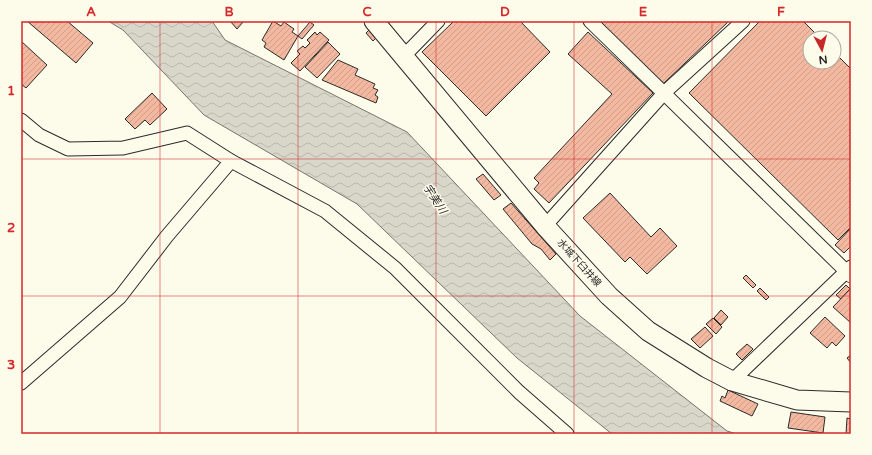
<svg xmlns="http://www.w3.org/2000/svg" width="872" height="455" font-family="'Varela Round','Noto Sans JP',sans-serif">
<style>
.water{fill:url(#water-waves);stroke:#74746e}
.building{fill:url(#building-hatch);stroke:#2b2b2b}
.lines{fill:none;stroke-linecap:round;stroke-linejoin:round}
.street-casing{stroke:#2b2b2b;stroke-width:15}
.secondary-casing{stroke:#2b2b2b;stroke-width:21}
.street{stroke:#fdfbea;stroke-width:13}
.secondary{stroke:#fdfbea;stroke-width:19}
.grid{fill:none;stroke:#d62828;stroke-width:1;stroke-opacity:0.55}
.labels{text-anchor:middle;dominant-baseline:central;stroke-width:3;stroke-linejoin:round;paint-order:stroke}
.street-label{font-size:10px;fill:#2b2b2b;stroke:#fdfbea}
.water-label{font-size:11px;font-style:italic;fill:#2b2b2b;stroke:#fdfbea}
.neatline{fill:none;stroke:#d62828;stroke-width:1.5}
.grid-label{font-size:13px;text-anchor:middle;font-weight:bold;fill:#d62828}
</style>
<defs>
<pattern id="water-waves" width="16" height="10" patternUnits="userSpaceOnUse"><rect width="16" height="10" fill="#d8d7c9"/><path d="M0 5q4-4 8 0t8 0" fill="none" stroke="#bab9ad"/></pattern>
<pattern id="building-hatch" width="6" height="6" patternUnits="userSpaceOnUse"><rect width="6" height="6" fill="#f2b8a0"/><path d="M-1 1l2-2M0 6l6-6M5 7l2-2" fill="none" stroke="#d09e8a"/></pattern>
</defs>
<rect width="100%" height="100%" fill="#fdfbea"/>
<polygon class="water" points="108,21 212,21 225,40 407,132 580,316 727,431 737,434 612,434 517,358 357,204 204,115 123,30"/>
<g class="building">
<polygon points="27,21 67,21 93,43 76,63"/>
<polygon points="230,21 244,21 237,29"/>
<polygon points="273,21 281,26 284,22 294,29 292,32 298,36 284,60 264,47 266,43 262,40"/>
<polygon points="454,21 520,21 550,52 486,116 422,52"/>
<polygon points="600,21 729,21 663,84"/>
<polygon points="760,21 803,21 820,38 810,38 810,62 834,62 834,52 851,69 851,227 838,240 689,93"/>
<polygon points="310,22 314,25 302,39 298,36"/>
<polygon points="369,30 376,38 373,41 366,33"/>
<polygon points="315,32 317,35 320,32 329,40 300,71 291,63 300,54 297,51 303,46 305,48 310,43 307,40"/>
<polygon points="588,32 653,93 549,203 534,189 539,183 534,178 612,94 568,54"/>
<polygon points="21,41 47,65 26,88 21,84"/>
<polygon points="328,42 340,54 317,78 305,67"/>
<polygon points="338,60 358,69 355,75 375,84 373,88 378,90 375,95 378,97 376,103 322,80"/>
<polygon points="152,93 167,109 150,125 145,120 135,129 125,119"/>
<polygon points="483,174 501,195 494,200 476,179"/>
<polygon points="610,193 651,237 660,228 677,246 647,274 630,257 625,262 583,218"/>
<polygon points="511,203 556,254 550,260 541,249 532,244 503,209"/>
<polygon points="851,228 851,246 844,253 835,245"/>
<polygon points="746,275 756,285 753,288 743,278"/>
<polygon points="846,285 850,289 841,299 836,295"/>
<polygon points="760,288 769,297 766,300 757,291"/>
<polygon points="850,289 851,290 851,323 833,307"/>
<polygon points="721,310 728,317 721,325 714,318"/>
<polygon points="825,317 845,336 836,346 832,342 827,348 810,333"/>
<polygon points="713,318 722,327 716,334 706,324"/>
<polygon points="705,327 713,336 700,348 691,339"/>
<polygon points="747,344 753,349 742,360 736,354"/>
<polygon points="851,355 851,363 847,358"/>
<polygon points="728,390 758,404 752,416 720,401 722,396 725,398"/>
<polygon points="791,412 825,417 823,433 788,428"/>
<polygon points="847,418 851,419 851,434 846,434"/>
</g>
<g class="lines">
<g class="street-casing">
<g id="street">
<polyline points="590,21 851,276"/>
<polyline points="404,56 438,21"/>
<polyline points="21,120 39,135 68,149 123,148 187,133 231,161 325,211 395,268 519,392 567,434"/>
<polyline points="545,226 665,92 743,21"/>
<polyline points="732,381 851,267"/>
<polyline points="21,383 120,297 167,236 231,161"/>
</g>
</g>
<g class="secondary-casing">
<polyline id="secondary" points="374,21 545,226 609,296 648,331 707,368 732,381 797,400 851,402"/>
</g>
<use href="#street" class="street"/>
<use href="#secondary" class="secondary"/>
</g>
<path class="grid" d="M160 21V434M298 21V434M436 21V434M574 21V434M712 21V434M21 159H851M21 296H851"/>
<g class="labels">
<g class="street-label">
<text transform="translate(579 263) rotate(48)">水城下臼井線</text>
</g>
<g class="water-label">
<text transform="translate(435 199) rotate(57)">宇美川</text>
</g>
</g>
<rect width="872" height="455" fill="none" stroke="#fdfbea" stroke-width="44"/>
<g transform="translate(822 50) rotate(173)"><circle r="19" fill="#fdfbea" stroke="#a9a89e"/>
<path d="M0-3L7 15L0 10L-7 15Z" fill="#c62828"/>
<text y="-6" font-size="11" font-weight="bold" text-anchor="middle" fill="#2b2b2b">N</text>
</g>
<rect x="22" y="22" width="828" height="411" class="neatline"/>
<g class="grid-label">
<text x="91" y="16">A</text>
<text x="229" y="16">B</text>
<text x="367" y="16">C</text>
<text x="505" y="16">D</text>
<text x="643" y="16">E</text>
<text x="781" y="16">F</text>
<text x="11" y="95">1</text>
<text x="11" y="232">2</text>
<text x="11" y="369">3</text>
</g>
</svg>
